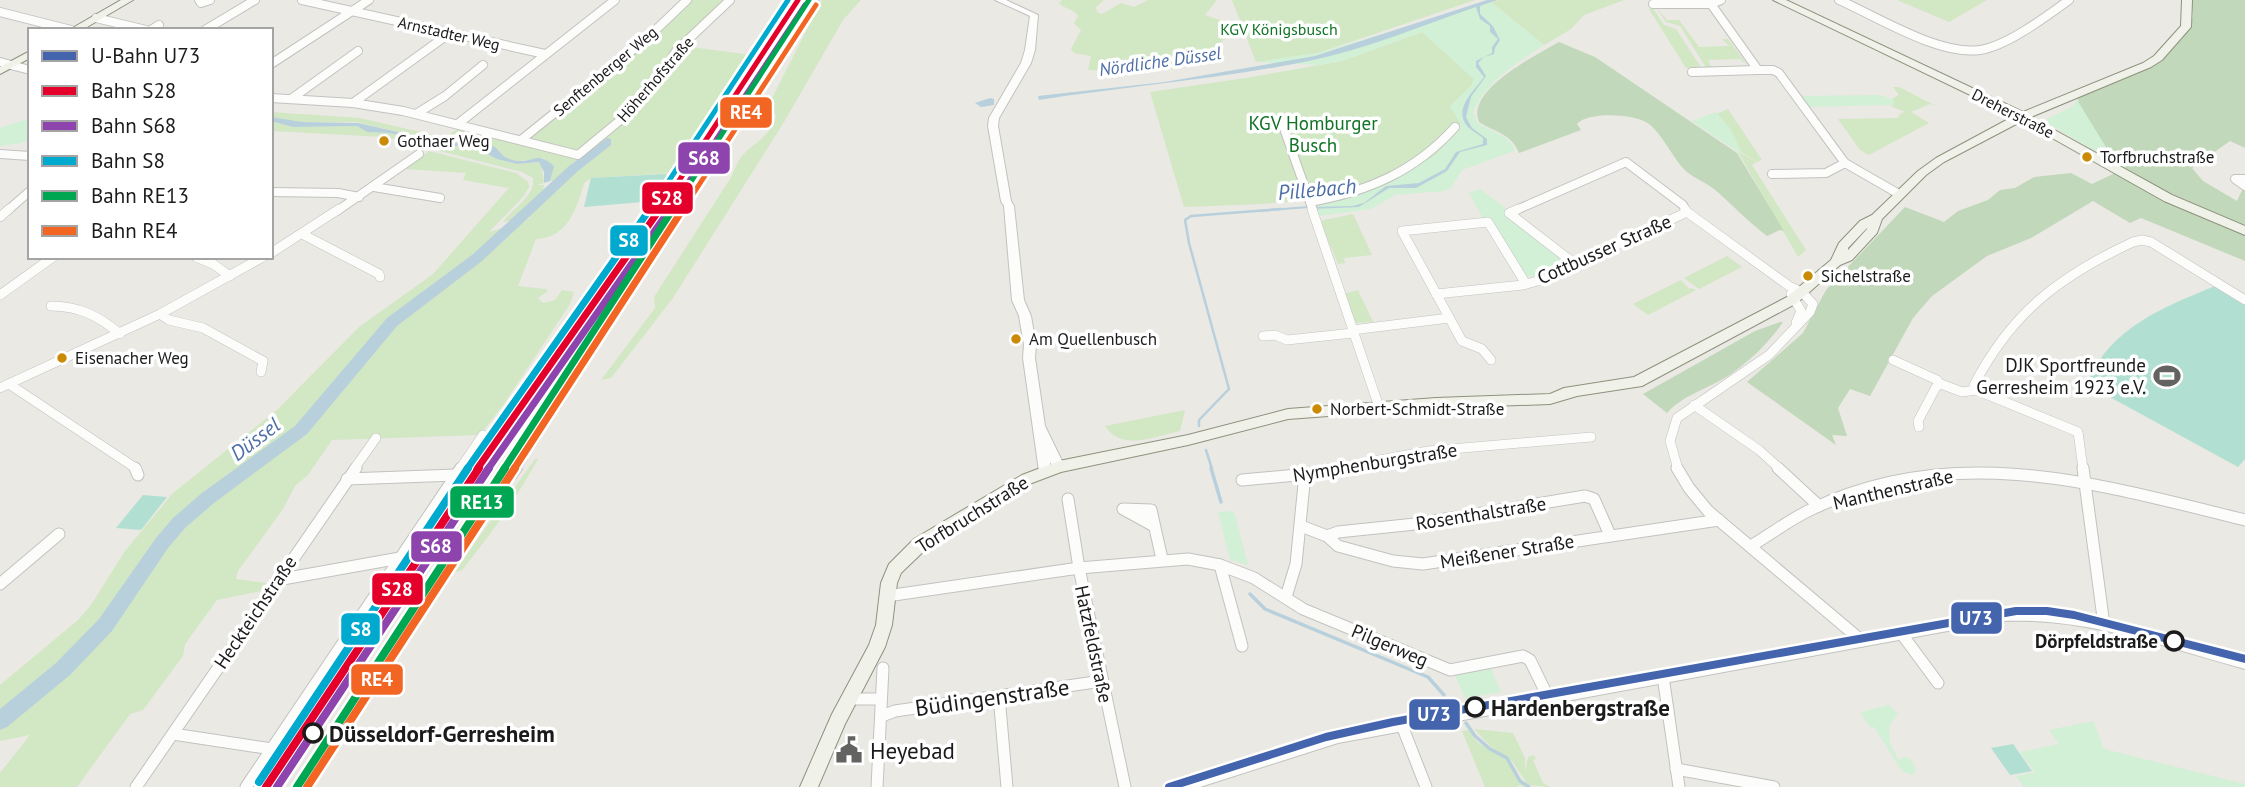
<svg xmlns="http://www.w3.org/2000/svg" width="2245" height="787" font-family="'PT Sans',sans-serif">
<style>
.grass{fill:#d2e7c3}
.forest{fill:#c1d8ba}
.park{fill:#d2f0d6}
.pitch{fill:#b1e0d2}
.water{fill:#b8d0dc}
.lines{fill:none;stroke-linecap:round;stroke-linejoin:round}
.stream-far2{stroke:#b8d0dc;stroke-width:2}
.stream-far1{stroke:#b8d0dc;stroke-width:2.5}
.stream{stroke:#b8d0dc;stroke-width:3.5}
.river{fill:#b8d0dc;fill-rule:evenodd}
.minor-far2-casing{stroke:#c2c2c0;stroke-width:10}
.minor-far1-casing{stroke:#c2c2c0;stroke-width:10}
.minor-casing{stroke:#c2c2c0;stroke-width:13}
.tertiary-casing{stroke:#c2c2c0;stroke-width:2}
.secondary-casing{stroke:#8e927d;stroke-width:2}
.minor-far2{stroke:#fcfcfb;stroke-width:8}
.minor-far1{stroke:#fcfcfb;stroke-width:9}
.minor{stroke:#fcfcfb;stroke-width:11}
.tertiary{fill:#fcfcfb;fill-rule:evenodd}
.secondary{fill:#f0f2e9;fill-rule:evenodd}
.rail-far2{stroke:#c9c9c8;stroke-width:2;stroke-dasharray:10 10;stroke-linecap:butt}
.rail-far1{stroke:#c9c9c8;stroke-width:2.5;stroke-dasharray:13 13;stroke-linecap:butt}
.rail{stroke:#c9c9c8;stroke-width:3.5;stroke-dasharray:17 17;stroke-linecap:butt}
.rail-1-far2-casing{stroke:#fff;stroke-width:10}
.rail-1-far1-casing{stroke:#fff;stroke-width:12}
.rail-1-casing{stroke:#fff;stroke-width:13}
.rail-2-far2-casing{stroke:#fff;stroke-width:10}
.rail-2-far1-casing{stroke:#fff;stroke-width:12}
.rail-2-casing{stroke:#fff;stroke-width:13}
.rail-3-far2-casing{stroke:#fff;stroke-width:10}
.rail-3-far1-casing{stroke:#fff;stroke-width:12}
.rail-3-casing{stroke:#fff;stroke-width:13}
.rail-4-far2-casing{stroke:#fff;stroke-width:10}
.rail-4-far1-casing{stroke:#fff;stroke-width:12}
.rail-4-casing{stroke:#fff;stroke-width:13}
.rail-5-far2-casing{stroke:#fff;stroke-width:10}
.rail-5-far1-casing{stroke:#fff;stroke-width:12}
.rail-5-casing{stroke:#fff;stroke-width:13}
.rail-1-far2{stroke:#e4002b;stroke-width:5}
.rail-1-far1{stroke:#e4002b;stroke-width:7}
.rail-1{stroke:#e4002b;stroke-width:8}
.rail-2-far2{stroke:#8e44ad;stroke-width:5}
.rail-2-far1{stroke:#8e44ad;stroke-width:7}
.rail-2{stroke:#8e44ad;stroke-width:8}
.rail-3-far2{stroke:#00a9ce;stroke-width:5}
.rail-3-far1{stroke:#00a9ce;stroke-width:7}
.rail-3{stroke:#00a9ce;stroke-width:8}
.rail-4-far2{stroke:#00a651;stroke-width:5}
.rail-4-far1{stroke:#00a651;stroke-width:7}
.rail-4{stroke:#00a651;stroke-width:8}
.rail-5-far2{stroke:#f26522;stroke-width:5}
.rail-5-far1{stroke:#f26522;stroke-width:7}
.rail-5{stroke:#f26522;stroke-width:8}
.metro-1-casing{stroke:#fff;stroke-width:13}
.metro-1{stroke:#4465ad;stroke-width:8}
.bus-dot{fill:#cb8a05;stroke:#fff;stroke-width:2.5}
.stop-dot{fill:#fff;stroke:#1b1b1b;stroke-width:3.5}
.labels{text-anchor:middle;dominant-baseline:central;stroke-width:7;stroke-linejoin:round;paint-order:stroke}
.far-park-label{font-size:16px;fill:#107325;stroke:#fff}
.far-street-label{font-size:16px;fill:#1b1b1b;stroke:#fff}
.bus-label{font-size:17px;fill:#1b1b1b;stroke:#fff;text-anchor:start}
.far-water-label{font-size:18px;font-style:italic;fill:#4d6ea6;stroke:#fff}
.park-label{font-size:19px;fill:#107325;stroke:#fff}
.street-label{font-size:19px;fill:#1b1b1b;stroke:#fff}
.poi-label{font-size:19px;fill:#1b1b1b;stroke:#fff;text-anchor:end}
.stop-label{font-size:19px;font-weight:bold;fill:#1b1b1b;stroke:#fff;text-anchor:end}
.water-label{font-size:21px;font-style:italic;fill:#4d6ea6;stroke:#fff}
.near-street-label{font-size:23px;fill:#1b1b1b;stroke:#fff}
.near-stop-label{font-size:23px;font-weight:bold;fill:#1b1b1b;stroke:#fff;text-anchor:start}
.near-poi-label{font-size:23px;fill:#1b1b1b;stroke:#fff;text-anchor:start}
.line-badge{stroke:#fff;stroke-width:2.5}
.badge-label{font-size:19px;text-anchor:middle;font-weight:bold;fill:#fff}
</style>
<rect width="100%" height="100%" fill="#eae9e4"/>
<g class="grass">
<path d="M689 0H733L683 46 752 55 674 173 591 178 584 183C577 209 567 238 536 239L518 286 546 289 548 291 538 298 543 303 555 300 562 290 574 292 570 304 503 405 480 435 332 440 308 475 295 486 283 509 238 571 236 579 266 583 261 591 217 600 185 644 183 656 143 710 130 714 77 787H0V773L30 735 0 741V722L58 676 90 645 114 618 162 542 179 523 202 504 284 447 335 396 368 351 398 317 468 266 519 223 531 217 524 218 594 157 522 141Z"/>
<path d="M822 0H861L843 20 784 122 673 298 611 378 601 380 655 308 654 297 732 176C734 171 736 165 739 160 750 144 772 137 776 116L769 104Z"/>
<path d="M1062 0H1104L1096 7 1097 12 1102 14 1121 3 1134 7 1148 0H1217L1205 15 1226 22V37L1201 62 1186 66 1117 59 1110 71 1088 70 1091 56 1074 53 1071 49 1081 30 1074 23 1078 16C1073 8 1064 9 1059 3Z"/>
<polygon points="1232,0 1475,0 1318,53 1256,62"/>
<polygon points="1499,0 1624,0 1584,15 1571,29 1544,45 1491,2"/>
<polygon points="1897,0 1987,0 1949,22"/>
<polygon points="1652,7 1664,25 1676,29 1702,69 1686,68 1649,9"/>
<polygon points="1656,7 1667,20 1679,20 1699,47 1730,46 1722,39 1728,39 1747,65 1740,59 1708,60 1712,68 1707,69 1680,26 1666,22"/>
<path d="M1422 32 1474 79 1471 86 1450 106 1461 124C1453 134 1444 149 1433 157 1360 207 1268 203 1184 207L1150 92 1246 78 1342 61Z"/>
<polygon points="1893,87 1899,87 1936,106 1930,104 1911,112 1929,123 1869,155 1860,150 1838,119 1898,118 1901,113 1906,112 1890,106 1894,105 1892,99 1899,95"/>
<polygon points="1728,109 1762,160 1757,162 1732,146 1714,115"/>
<polygon points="271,112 360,118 438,136 433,140 356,122 300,122 271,117"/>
<polygon points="271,121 293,127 357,126 367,132 390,133 429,143 425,146 385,137 271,131"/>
<polygon points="460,127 576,156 586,158 559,181 550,181 553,166 544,158 518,161 504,158 495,148 477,141 440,141"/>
<path d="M437 144 450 147 468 144 497 159 517 164 541 162 544 183 537 185H544C542 202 520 220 503 222 512 209 536 196 533 178L522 172 432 149Z"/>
<polygon points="1737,150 1756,162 1752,165 1806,250 1798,257"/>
<path d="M429 151 516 173 528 182 529 187 523 197 489 232 509 226C495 239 481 253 465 265 437 286 407 305 382 330 354 359 336 397 306 425 266 462 214 486 176 525 152 549 139 581 119 608 86 652 43 686 0 720V685L78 620 91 605 125 551 173 493 277 410 359 327 433 274 509 188 463 180 466 173 405 169Z"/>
<polygon points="1353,214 1372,255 1344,258 1345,263 1338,264 1320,221"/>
<polygon points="1727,256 1742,267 1699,289 1684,278"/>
<polygon points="1681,280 1689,289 1692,288 1696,290 1648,315 1633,304"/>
<polygon points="1358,290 1373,322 1356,323 1343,294"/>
<path d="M1185 410 1180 431C1155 436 1122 452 1105 426Z"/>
<path d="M535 459H538C516 499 490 536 461 571L454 572Z"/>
<polygon points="1474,729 1513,733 1525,758 1525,771 1528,757 1534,755 1536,759 1533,760 1543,783 1550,787 1528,785 1512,761 1492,748"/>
<path d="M1469 730C1477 749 1497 750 1509 762 1517 770 1518 780 1525 787L1518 785 1517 787H1485L1462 731Z"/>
</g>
<g class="forest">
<polygon points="2191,0 2245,0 2245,148 2230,141 2192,168 2203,181 2237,201 2243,188 2245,188 2245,226 2164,190 2115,162 2078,103 2078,98 2159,62 2190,27 2193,16"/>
<path d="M1559 42 1595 57 1737 153 1784 231 1780 230 1767 236C1748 222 1732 204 1714 189 1704 181 1690 177 1682 167 1673 157 1661 133 1649 124 1636 114 1588 111 1577 124L1581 130 1519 153C1511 133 1496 133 1479 122 1465 90 1537 55 1559 42Z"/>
<polygon points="2071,173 2092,184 2115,173 2170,203 2245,234 2245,261 2141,218 2130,223 2093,201 2031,238 1987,256 1932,296 1913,318 1870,396 1850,389 1838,408 1847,436 1832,435 1836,445 1747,382 1803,333 1826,290 1905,207 1944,222 1958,211 1988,200 2000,190 2015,188 2034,177"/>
<path d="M1780 322H1783C1769 343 1749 362 1728 376 1707 389 1683 395 1667 413L1643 394 1755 331Z"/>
</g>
<g class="park">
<path d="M1491 2 1544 45C1516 64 1487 80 1473 112L1477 123 1505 137 1514 147V151L1462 170 1452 187 1444 191 1395 195 1371 209 1319 216 1315 206 1319 200 1397 177 1436 155 1461 124 1450 106 1471 86 1474 79 1422 32 1342 61 1321 65 1256 62 1318 53Z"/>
<polygon points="1881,95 1894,100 1894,105 1804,107 1796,96"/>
<polygon points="2078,98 2079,103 2115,162 2043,121 2073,106"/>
<polygon points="1716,112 1730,128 1743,155 1692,121"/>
<polygon points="30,118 30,139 21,143 0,146 0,128"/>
<polygon points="1480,189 1507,209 1504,213 1564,260 1563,264 1532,277 1524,275 1484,220 1469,193"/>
<polygon points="1234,511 1248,565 1230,560 1218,512"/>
<polygon points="1490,667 1501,692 1465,698 1454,673"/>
<polygon points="1889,705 1898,714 1889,726 1890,744 1899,760 1906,756 1914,764 1916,771 1911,775 1902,771 1874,727 1870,727 1860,712"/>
<polygon points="2093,721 2104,749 2245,784 2245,787 2024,787 2016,776 2035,772 2020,752 2059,744 2049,730"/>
</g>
<g class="pitch">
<polygon points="665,174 670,176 670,179 654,201 584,207 591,178"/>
<path d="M2215 286 2245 303V459L2238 467 2086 384C2111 327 2162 308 2215 286Z"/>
<polygon points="143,495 167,497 141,530 116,528"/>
<polygon points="2013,744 2032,771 2010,775 1991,748"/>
</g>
<g class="water">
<path d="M1487 0H1497L1480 6V14L1493 26 1500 40 1495 48 1494 54 1484 57 1478 63 1486 76 1471 97 1466 117 1472 128 1487 139V145L1460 152 1447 171 1416 188H1389L1359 207 1312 209 1311 207 1352 206 1364 203 1386 186 1419 183 1445 169 1456 152 1483 144V138C1477 133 1468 129 1465 123 1455 106 1476 89 1484 77L1476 67V61L1492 53V47L1498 39 1490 32V26L1480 19 1476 7C1421 26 1366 49 1309 61 1219 79 1129 86 1039 100L1038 96 1165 82 1315 56Z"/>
<polygon points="271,117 302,122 358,123 433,140 429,143 390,133 367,132 357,126 293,127 271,121"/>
<path d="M463 140C473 140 489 142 496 148 502 154 503 158 513 160 533 165 536 149 554 166L550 181 544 183V172L539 162 517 164 497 159 468 144 450 147 437 144 440 141Z"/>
</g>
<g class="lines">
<polyline class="stream-far2" points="1258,211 1309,207"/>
<g class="stream-far1">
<polyline points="1199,426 1199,420 1229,389 1189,243 1185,220 1191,216 1281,209"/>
<polyline points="1206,450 1212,469"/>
</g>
<g class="stream">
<polyline points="1211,468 1221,502"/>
<polyline points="1250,594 1265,609 1428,677 1444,695"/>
<polyline points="1466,723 1475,736 1490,749 1507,758 1520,781 1529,787"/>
</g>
<g class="river">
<polygon points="990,98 994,99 994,105 981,107 975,103"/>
<polygon points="757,119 761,120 761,126 749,128 743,124"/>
<polygon points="607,138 611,139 611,145 578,171 482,261 397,326 307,434 214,503 185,528 168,548 112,631 70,675 7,727 0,730 0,709 56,663 99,619 156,538 173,518 202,493 295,426 387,318 472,255 569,166"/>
</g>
<g class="minor-far2-casing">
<g id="minor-far2">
<polyline points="199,0 201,3 210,0"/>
<polyline points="302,0 545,54"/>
<path d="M1839 0C1876 16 1939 56 1980 50 2007 46 2047 16 2069 0"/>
<polyline points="1653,4 1711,4 1721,0"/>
<polyline points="1711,4 1758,70 1773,70 1779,73 1845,163 1899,194"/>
<polyline points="0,12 71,30"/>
<polyline points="96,18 146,30"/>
<polyline points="151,30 159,25"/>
<polyline points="205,30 255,0"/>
<polyline points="0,62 30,70"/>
<polyline points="271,64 369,0"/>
<polyline points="1692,72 1758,70"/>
<polyline points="271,98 353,103 403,111 578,155 618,122 659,79 676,51 730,0"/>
<polyline points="291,99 358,51"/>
<polyline points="353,103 450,33"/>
<polyline points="416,114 445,96 483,65"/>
<path d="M1281 120 1310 202C1367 192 1416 171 1455 127"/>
<polyline points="459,123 615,0"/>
<polyline points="521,140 644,41 687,0"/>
<polyline points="0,154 30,156"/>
<polyline points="1772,174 1826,173 1845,163"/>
<polyline points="2245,179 2235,179 2245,186"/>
<polyline points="374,187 440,198"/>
<polyline points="271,192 338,193 359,197"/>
<polyline points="1310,202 1313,211"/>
<polyline points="7,211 30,191"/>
<polyline points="337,211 419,154"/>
<polyline points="1514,211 1626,162 1683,205 1686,211"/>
</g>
</g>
<g class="minor-far1-casing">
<g id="minor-far1">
<polyline points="1312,209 1379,407"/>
<polyline points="1518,209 1509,213 1575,264"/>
<polyline points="1685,209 1687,212"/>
<polyline points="0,217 9,209"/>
<polyline points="302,234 379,274 380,277"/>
<polyline points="271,253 339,209"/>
<polyline points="196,257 213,264 230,276"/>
<polyline points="1436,294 1523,285 1545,279 1687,212 1789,286 1802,292 1813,304 1810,312 1769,355 1677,418 1670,441 1678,469"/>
<polyline points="1791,294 1801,311 1796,323"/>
<polyline points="0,295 53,257"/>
<path d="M51 306C79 306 99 316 120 334"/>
<polyline points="160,314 169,320 203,328 263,361 261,372"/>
<polyline points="1352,330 1449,318"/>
<polyline points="1263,336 1275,335 1287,340 1353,333"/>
<polyline points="1491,360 1482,349 1462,341 1402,231 1488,222 1526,284"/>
<polyline points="1893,360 1937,380 1940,384"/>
<polyline points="9,384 137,469"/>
<polyline points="0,388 160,314 263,257"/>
<path d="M1976 390 1974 385C2012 312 2060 276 2133 242L2142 240 2151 242 2245 300"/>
<polyline points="1694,405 1759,450 1780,469"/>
<polyline points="1919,427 1918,421 1936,387 1941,384 1962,392 1976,390 2078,432 2083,469"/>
<polyline points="354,469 376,438"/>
<polyline points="460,469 483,435"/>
<polyline points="1332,469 1428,451 1591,437"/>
</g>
</g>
<g class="minor-casing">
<g id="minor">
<polyline points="135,468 138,475"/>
<polyline points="1677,468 1689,488 1708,511 1862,641"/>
<polyline points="1778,468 1819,506"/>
<polyline points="2083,468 2104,625"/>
<polyline points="347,479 456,475"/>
<polyline points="1242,480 1308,474 1341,468"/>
<polyline points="1068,499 1079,568 1125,787"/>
<polyline points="1154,526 1123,509 1151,510 1162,559"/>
<polyline points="1301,526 1327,536 1338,546 1393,561 1423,564 1719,520"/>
<polyline points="1327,536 1338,532 1415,524 1585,496 1594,499 1610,535"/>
<path d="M1751 546C1771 534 1789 520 1810 510 1953 440 2100 484 2245 520"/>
<polyline points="1220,565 1242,646"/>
<polyline points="277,580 400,558"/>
<polyline points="0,584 59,534"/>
<polyline points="887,596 1079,568 1188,559 1220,565 1254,578 1303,609 1450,670 1523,656 1530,660 1548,697"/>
<polyline points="1286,597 1296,564 1305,474"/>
<polyline points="1901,633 1938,683"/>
<polyline points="1663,676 1679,787"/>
<polyline points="999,696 1007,787"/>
<polyline points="849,699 881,699"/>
<polyline points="882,716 895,711 1102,681"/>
<polyline points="1401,723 1426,787"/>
<polyline points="173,734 272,749"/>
<polyline points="1676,769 1774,787"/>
<polyline points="136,787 356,468"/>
<polyline points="246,787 461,468"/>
<polyline points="877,787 883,668"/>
</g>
</g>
<g class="tertiary-casing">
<g id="tertiary">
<polygon points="995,0 1006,0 1038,15 1035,50 1031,63 999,118 998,126 1011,201 1014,206 1024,300 1031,316 1036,345 1035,358 1045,426 1065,467 1064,471 1054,471 1050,462 1051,471 1050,475 1040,475 1039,471 1023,358 1024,345 1019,316 1012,300 1004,206 1001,201 988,126 989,118 1021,63 1025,50 1030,16"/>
<path d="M2032 608 2093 615 2245 655V669C2164 647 2088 617 2002 621L1338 743 1200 787H1168L1170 782 1176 779 1338 729 2002 609Z"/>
</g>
</g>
<g class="secondary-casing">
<g id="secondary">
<polygon points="121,0 133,0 82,30 69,30"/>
<path d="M1773 0H1786L2023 112 2143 63 2154 56 2181 26 2182 0H2192L2191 27 2162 60 2151 67 2031 117 2172 195 2245 226V235L2164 201 2022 121 1944 162 1926 175 1882 219 1877 233 1852 260 1840 265 1797 303 1642 386 1577 396 1550 404 1436 408 1288 419 1188 445 1061 472 1032 483 926 549 901 573 897 583 892 625 885 647 845 724 818 787H800L832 714 869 645 876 625 881 583 889 564 914 539 1022 475 1059 461 1188 435 1288 409 1436 398 1550 394 1564 388 1634 377 1787 297 1831 260 1839 243 1860 221 1872 215 1918 171 1936 158 2014 116ZM1867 228V229L1848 250V248Z"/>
<polygon points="30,51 30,58 0,74 0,67"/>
</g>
</g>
<use href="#minor-far2" class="minor-far2"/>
<use href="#minor-far1" class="minor-far1"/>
<use href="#minor" class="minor"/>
<use href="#tertiary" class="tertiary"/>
<use href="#secondary" class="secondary"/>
<polyline class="rail-far2" points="685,211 819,0"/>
<polyline class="rail-far1" points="520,469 686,209"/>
<polyline class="rail" points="359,702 522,468"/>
<g class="rail-1-far2-casing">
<polyline id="rail-1-far2" points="659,211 798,0"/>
</g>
<g class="rail-1-far1-casing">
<polyline id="rail-1-far1" points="477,469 660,209"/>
</g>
<g class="rail-1-casing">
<polyline id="rail-1" points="266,787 479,468"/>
</g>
<g class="rail-2-far2-casing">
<polyline id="rail-2-far2" points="669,211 805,5"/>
</g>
<g class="rail-2-far1-casing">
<polyline id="rail-2-far1" points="488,469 670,209"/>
</g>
<g class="rail-2-casing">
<polyline id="rail-2" points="277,787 489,468"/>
</g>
<g class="rail-3-far2-casing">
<polyline id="rail-3-far2" points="649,211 788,0"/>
</g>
<g class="rail-3-far1-casing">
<polyline id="rail-3-far1" points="467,469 650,209"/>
</g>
<g class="rail-3-casing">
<polyline id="rail-3" points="259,782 468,468"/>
</g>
<g class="rail-4-far2-casing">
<polyline id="rail-4-far2" points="672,211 809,0"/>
</g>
<g class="rail-4-far1-casing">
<polyline id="rail-4-far1" points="504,469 673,209"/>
</g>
<g class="rail-4-casing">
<polyline id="rail-4" points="297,787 505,468"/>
</g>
<g class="rail-5-far2-casing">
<polyline id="rail-5-far2" points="682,211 816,5"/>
</g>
<g class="rail-5-far1-casing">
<polyline id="rail-5-far1" points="514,469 683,209"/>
</g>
<g class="rail-5-casing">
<polyline id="rail-5" points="307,787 515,468"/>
</g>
<use href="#rail-1-far2" class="rail-1-far2"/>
<use href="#rail-1-far1" class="rail-1-far1"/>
<use href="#rail-1" class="rail-1"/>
<use href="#rail-2-far2" class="rail-2-far2"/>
<use href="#rail-2-far1" class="rail-2-far1"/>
<use href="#rail-2" class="rail-2"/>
<use href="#rail-3-far2" class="rail-3-far2"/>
<use href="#rail-3-far1" class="rail-3-far1"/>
<use href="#rail-3" class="rail-3"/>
<use href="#rail-4-far2" class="rail-4-far2"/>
<use href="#rail-4-far1" class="rail-4-far1"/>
<use href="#rail-4" class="rail-4"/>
<use href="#rail-5-far2" class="rail-5-far2"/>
<use href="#rail-5-far1" class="rail-5-far1"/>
<use href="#rail-5" class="rail-5"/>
<g class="metro-1-casing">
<polyline id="metro-1" points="1169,787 1326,737 1393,722 2016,611 2047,611 2074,615 2245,659"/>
</g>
<use href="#metro-1" class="metro-1"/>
</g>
<defs>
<g id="stadium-bare" transform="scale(2.1)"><path d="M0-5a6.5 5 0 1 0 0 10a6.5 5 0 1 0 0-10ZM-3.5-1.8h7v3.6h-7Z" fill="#636361" stroke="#fff" stroke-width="2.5" paint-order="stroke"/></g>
<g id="civic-bare" transform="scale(2.1)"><path d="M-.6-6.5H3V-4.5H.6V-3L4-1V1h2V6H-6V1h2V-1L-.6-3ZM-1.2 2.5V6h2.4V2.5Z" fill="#636361" stroke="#fff" stroke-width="2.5" paint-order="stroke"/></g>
</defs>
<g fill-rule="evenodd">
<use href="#stadium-bare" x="2167" y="376"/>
<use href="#civic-bare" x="849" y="750"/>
</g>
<g class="bus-dot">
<circle cx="384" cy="141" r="6"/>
<circle cx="2087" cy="157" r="6"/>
<circle cx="1808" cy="276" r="6"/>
<circle cx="1016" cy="339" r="6"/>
<circle cx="62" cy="358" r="6"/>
<circle cx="1317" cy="409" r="6"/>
</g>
<g class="stop-dot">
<circle cx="2174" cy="641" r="9"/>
<circle cx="1475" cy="707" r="9"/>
<circle cx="313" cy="733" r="9"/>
</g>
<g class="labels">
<g class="far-park-label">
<text x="1279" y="29">KGV Königsbusch</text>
</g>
<g class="far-street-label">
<text transform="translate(449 33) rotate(13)">Arnstadter Weg</text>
<text transform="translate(605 71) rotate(-40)">Senftenberger Weg</text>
<text transform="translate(655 79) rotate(-49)">Höherhofstraße</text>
<text transform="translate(2013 113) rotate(27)">Dreherstraße</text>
</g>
<g class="bus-label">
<text x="397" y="141">Gothaer Weg</text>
<text x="2100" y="157">Torfbruchstraße</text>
<text x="1821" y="276">Sichelstraße</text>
<text x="1029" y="339">Am Quellenbusch</text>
<text x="75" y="358">Eisenacher Weg</text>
<text x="1330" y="409">Norbert-Schmidt-Straße</text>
</g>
<g class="far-water-label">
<text transform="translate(1160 61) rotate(-8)">Nördliche Düssel</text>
</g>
<g class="park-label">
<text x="1313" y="123">KGV Homburger<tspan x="1313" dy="22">Busch</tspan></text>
</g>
<g class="street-label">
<text transform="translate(1604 249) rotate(-24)">Cottbusser Straße</text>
<text transform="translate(1375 462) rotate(-9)">Nymphenburgstraße</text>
<text transform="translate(1893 489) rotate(-13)">Manthenstraße</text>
<text transform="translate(1481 513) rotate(-9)">Rosenthalstraße</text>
<text transform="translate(972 514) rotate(-32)">Torfbruchstraße</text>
<text transform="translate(1507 551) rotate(-9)">Meißener Straße</text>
<text transform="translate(255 612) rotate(-56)">Heckteichstraße</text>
<text transform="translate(1094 644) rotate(78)">Hatzfeldstraße</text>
<text transform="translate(1390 645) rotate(23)">Pilgerweg</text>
</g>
<g class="poi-label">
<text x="2146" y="365">DJK Sportfreunde<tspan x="2146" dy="22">Gerresheim 1923 e.V.</tspan></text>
</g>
<g class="stop-label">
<text x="2158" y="641">Dörpfeldstraße</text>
</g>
<g class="water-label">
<text transform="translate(1317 189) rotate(-5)">Pillebach</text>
<text transform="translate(255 439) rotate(-37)">Düssel</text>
</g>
<g class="near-street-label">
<text transform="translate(992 697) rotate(-8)">Büdingenstraße</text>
</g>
<g class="near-stop-label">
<text x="1491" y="707">Hardenbergstraße</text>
<text x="329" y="733">Düsseldorf-Gerresheim</text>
</g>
<g class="near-poi-label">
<text x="870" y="750">Heyebad</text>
</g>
</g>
<g class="line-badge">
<rect x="719" y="96" width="54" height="33" rx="7" fill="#f26522"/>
<rect x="677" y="141" width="54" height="34" rx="7" fill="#8e44ad"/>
<rect x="641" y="181" width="53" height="34" rx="7" fill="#e4002b"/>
<rect x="609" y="224" width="40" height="33" rx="7" fill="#00a9ce"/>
<rect x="449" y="485" width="66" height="34" rx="7" fill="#00a651"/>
<rect x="410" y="530" width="53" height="33" rx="7" fill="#8e44ad"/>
<rect x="371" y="572" width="53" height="34" rx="7" fill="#e4002b"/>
<rect x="1950" y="601" width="53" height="34" rx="7" fill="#4465ad"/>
<rect x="340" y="612" width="41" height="34" rx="7" fill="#00a9ce"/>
<rect x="350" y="663" width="54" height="33" rx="7" fill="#f26522"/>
<rect x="1408" y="698" width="53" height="33" rx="7" fill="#4465ad"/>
</g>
<g class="badge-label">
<text x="746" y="119">RE4</text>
<text x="704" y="165">S68</text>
<text x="667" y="205">S28</text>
<text x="629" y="247">S8</text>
<text x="482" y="509">RE13</text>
<text x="436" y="553">S68</text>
<text x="397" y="596">S28</text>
<text x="1976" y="625">U73</text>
<text x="361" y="636">S8</text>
<text x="377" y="686">RE4</text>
<text x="1434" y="721">U73</text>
</g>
<rect x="28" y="28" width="245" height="231" fill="#ffffff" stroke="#a4a4a4" stroke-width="2"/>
<rect x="42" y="51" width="35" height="10" fill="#4465ad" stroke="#a4a4a4" stroke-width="2"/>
<text x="91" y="63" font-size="21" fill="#1b1b1b">U-Bahn U73</text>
<rect x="42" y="86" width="35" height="10" fill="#e4002b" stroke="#a4a4a4" stroke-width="2"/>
<text x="91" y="98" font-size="21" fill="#1b1b1b">Bahn S28</text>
<rect x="42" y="121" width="35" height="10" fill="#8e44ad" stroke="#a4a4a4" stroke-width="2"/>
<text x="91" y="133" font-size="21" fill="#1b1b1b">Bahn S68</text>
<rect x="42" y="156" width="35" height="10" fill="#00a9ce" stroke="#a4a4a4" stroke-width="2"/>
<text x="91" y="168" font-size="21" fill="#1b1b1b">Bahn S8</text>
<rect x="42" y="191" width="35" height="10" fill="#00a651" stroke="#a4a4a4" stroke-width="2"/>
<text x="91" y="203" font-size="21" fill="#1b1b1b">Bahn RE13</text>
<rect x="42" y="226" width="35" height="10" fill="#f26522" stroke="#a4a4a4" stroke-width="2"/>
<text x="91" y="238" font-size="21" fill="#1b1b1b">Bahn RE4</text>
</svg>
